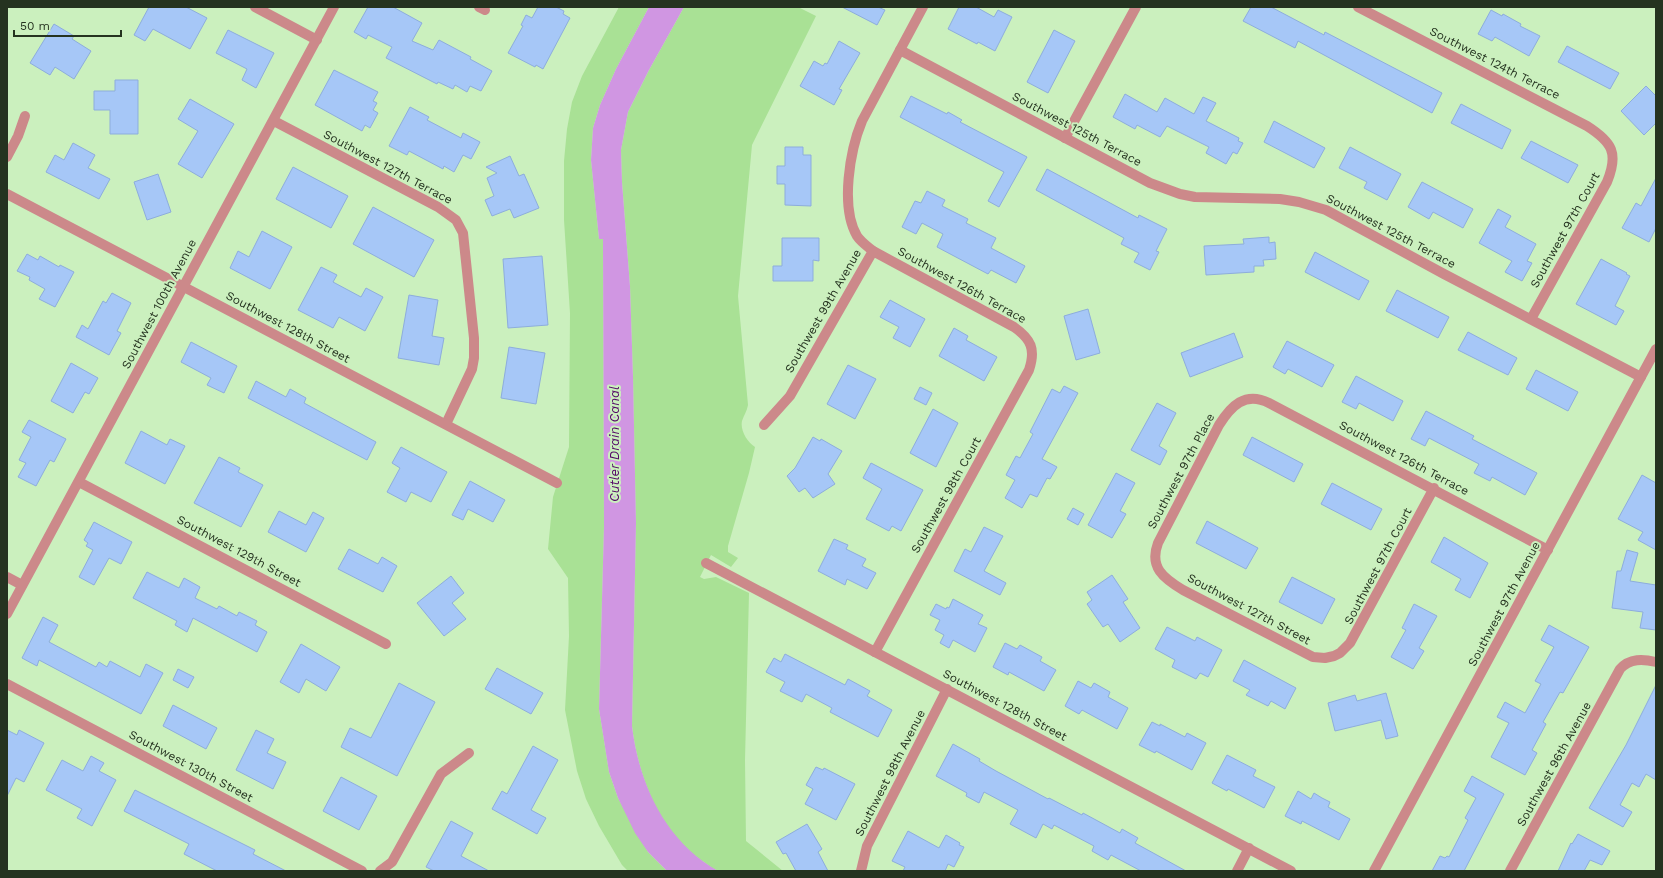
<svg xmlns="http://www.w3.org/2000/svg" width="1663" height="878" font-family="'Work Sans',sans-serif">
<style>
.green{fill:#a9e195}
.water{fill:#d096e2}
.building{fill:#a6c7f7;stroke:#8daddc}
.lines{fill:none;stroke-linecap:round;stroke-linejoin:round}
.minor{stroke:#cc898a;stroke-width:10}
.tertiary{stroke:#cc898a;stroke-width:10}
.labels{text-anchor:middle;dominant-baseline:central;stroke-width:4;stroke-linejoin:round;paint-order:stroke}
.street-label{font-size:12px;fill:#253320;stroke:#cbf0be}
.water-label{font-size:13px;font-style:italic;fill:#540767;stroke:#cbf0be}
</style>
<rect width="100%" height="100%" fill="#cbf0be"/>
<g class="green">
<polygon points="619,7 649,7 616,69 600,105 593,128 591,160 599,239 603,239 603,248 604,526 599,709 609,772 618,798 648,852 667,871 628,871 622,865 599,826 586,799 577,771 565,710 569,636 568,578 548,549 553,497 569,447 570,313 564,220 564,161 567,129 572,102 582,76"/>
<path d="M684 7H798L816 16 752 145 738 296 748 405C747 411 744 415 742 421 740 430 747 442 755 447L749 473 728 546V552L738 558 731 567 711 555 700 577 704 579 716 577 749 593 745 760 746 841 783 871C771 871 725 874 716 870 711 868 706 863 701 860 659 831 638 776 632 726L636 523 633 377 630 286 622 182 621 150 628 112 649 70Z"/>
</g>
<path class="water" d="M649 7H684L649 70 628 112 621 150 622 182 630 286 633 377 636 523 632 726C639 784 665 841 718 871H667L648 852 635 833 618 798 609 772 599 709 604 526 603 248V239H599L591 160 593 128 600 105 616 69Z"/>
<g class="building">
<polygon points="149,7 186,7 207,18 190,49 153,29 145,41 134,35"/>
<polygon points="368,7 393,7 422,23 412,41 433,50 439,40 471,57 470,59 492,71 481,91 470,86 467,92 455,85 453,89 438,82 437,84 386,58 392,47 368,35 366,39 354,32"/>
<polygon points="538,7 556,7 564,11 563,14 570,18 543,69 536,65 535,67 508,53 523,26 521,25 526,15 532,18"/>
<polygon points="842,7 878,7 885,10 877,25"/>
<polygon points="959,7 976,7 994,17 998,10 1012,17 995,51 978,42 977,44 948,29"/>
<polygon points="1251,7 1271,7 1324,35 1325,32 1442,93 1432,113 1298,41 1295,48 1243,21"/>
<polygon points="1491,10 1502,16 1503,14 1521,24 1520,26 1540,36 1529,56 1495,37 1492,41 1478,34"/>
<polygon points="54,24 74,36 72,39 91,51 74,79 55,67 50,75 30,63"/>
<polygon points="228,30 274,53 256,88 242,80 247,69 216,53"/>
<polygon points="1054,30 1075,41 1048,93 1027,82"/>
<polygon points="839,41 860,53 839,89 842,90 834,105 800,86 814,61 823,66 825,63 827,64"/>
<polygon points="1567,46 1619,73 1610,89 1558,62"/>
<polygon points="334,70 378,92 373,101 377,103 373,110 378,113 370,128 365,125 362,131 315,105"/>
<polygon points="115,80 138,80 138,134 110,134 110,110 94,110 94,91 115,91"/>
<polygon points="1646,86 1656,96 1656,123 1644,135 1621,111"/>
<polygon points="1125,94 1157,112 1165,98 1194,114 1203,97 1216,103 1206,121 1239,138 1238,141 1243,143 1237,154 1233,152 1226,164 1206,153 1209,147 1167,126 1160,137 1137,125 1135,129 1113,117"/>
<polygon points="911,96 947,114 948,112 962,120 960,122 1027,157 999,207 988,201 1004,172 900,117"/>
<polygon points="190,99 234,124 202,178 178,164 198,131 178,119"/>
<polygon points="1461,104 1511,130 1502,149 1451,123"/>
<polygon points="410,107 429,117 427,120 461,138 463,133 480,142 471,159 463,155 454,172 444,166 443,169 409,151 407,155 389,146"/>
<polygon points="1274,121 1325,148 1314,168 1264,142"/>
<polygon points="1531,141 1578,165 1568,183 1521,158"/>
<polygon points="73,143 95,155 88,168 110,179 99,199 46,172 55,155 64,160"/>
<polygon points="785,147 803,147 803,155 811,155 811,206 785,205 785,184 777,184 777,166 785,166"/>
<polygon points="1350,147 1401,174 1387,200 1364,188 1367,182 1339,168"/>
<polygon points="510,156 519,176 524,174 539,208 514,218 510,209 492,216 485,200 494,196 487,178 497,173 486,167"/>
<polygon points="293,167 348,196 331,228 276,199"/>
<polygon points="1047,169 1138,218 1139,215 1167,229 1156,251 1159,252 1150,270 1134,262 1139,253 1121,244 1124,238 1036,190"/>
<polygon points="158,174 171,212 147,220 134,182"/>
<polygon points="1656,178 1656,228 1649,242 1622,228 1636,203 1641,206"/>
<polygon points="1422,182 1473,209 1463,228 1433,212 1429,219 1408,207"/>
<polygon points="927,191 945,200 942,206 968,219 966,223 996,238 991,248 1025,266 1016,283 991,270 988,274 937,247 943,234 922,223 916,234 902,227 915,201 921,203"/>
<polygon points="373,207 434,240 414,277 353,244"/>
<polygon points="1498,209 1511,216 1505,227 1536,244 1527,261 1532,263 1522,281 1505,272 1512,261 1479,243"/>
<polygon points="262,231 292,247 270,289 230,268 238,251 249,257"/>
<polygon points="1269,237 1269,243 1275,242 1276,259 1263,260 1264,266 1254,266 1254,272 1206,275 1204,246 1244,244 1243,239"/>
<polygon points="782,238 819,238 819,261 813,260 813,281 773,281 773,266 782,266"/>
<polygon points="1315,252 1369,281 1359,300 1305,272"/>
<polygon points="27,254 38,260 40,256 59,267 60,265 74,272 55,307 39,299 45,289 29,280 30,277 17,271"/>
<polygon points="542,256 548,325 508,328 503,259"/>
<polygon points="1601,259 1627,273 1626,274 1630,276 1615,306 1624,311 1616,325 1576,304"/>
<polygon points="321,267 337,275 333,282 361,297 366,288 383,297 365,331 339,317 333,328 298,310"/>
<polygon points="1397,290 1449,317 1438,338 1386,311"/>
<polygon points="112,293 131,303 117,331 121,333 109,355 76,337 82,325 88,329 103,301 106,303"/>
<polygon points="409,295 438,300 432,336 444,338 439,365 398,358"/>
<polygon points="890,300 925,319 910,347 893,338 899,327 880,317"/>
<polygon points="1088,309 1100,353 1076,360 1064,316"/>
<polygon points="954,328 968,336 966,340 997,357 984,381 939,356"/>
<polygon points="1468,332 1517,358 1508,375 1458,350"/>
<polygon points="1234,333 1243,357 1190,377 1181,353"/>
<polygon points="1287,341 1334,365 1322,387 1288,369 1285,374 1273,367"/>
<polygon points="191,342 237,366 224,393 207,385 211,378 181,362"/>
<polygon points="509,347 545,353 536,404 501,398"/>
<polygon points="71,363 98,378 89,394 85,392 73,413 51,401"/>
<polygon points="848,365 876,379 855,419 827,404"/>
<polygon points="1536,370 1578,392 1568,411 1526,389"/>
<polygon points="1356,376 1403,401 1393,421 1359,403 1356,409 1342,402"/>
<polygon points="256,381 286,397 290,389 306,398 304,403 376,442 367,460 248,398"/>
<polygon points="1064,386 1078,393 1042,459 1057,467 1050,479 1047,478 1037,497 1030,494 1022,508 1005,498 1015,480 1006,475 1016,456 1020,458 1033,434 1030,432 1052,389 1060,393"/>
<polygon points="920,387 932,393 926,405 914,399"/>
<polygon points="1157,403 1176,413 1159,446 1167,451 1160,465 1131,450"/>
<polygon points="933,409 958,423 936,467 910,453"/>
<polygon points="1426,411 1474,436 1472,439 1537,473 1525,495 1492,477 1490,481 1474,473 1479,464 1429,438 1425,446 1411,439"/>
<polygon points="29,420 66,439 54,462 50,460 36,486 18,477 26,463 19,460 31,437 22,432"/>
<polygon points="141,431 167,445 170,439 185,446 165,484 125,463"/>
<polygon points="813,437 820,441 821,439 842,451 828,474 835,484 813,498 805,488 799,492 787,476 795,468"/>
<polygon points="1252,437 1303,464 1294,482 1243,455"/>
<polygon points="401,447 447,472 431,502 411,492 406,502 387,492 400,468 392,463"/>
<polygon points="219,457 240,468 238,472 263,485 241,527 194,503"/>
<polygon points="871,463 923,490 901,531 892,526 889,531 866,519 882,489 863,478"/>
<polygon points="1116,473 1135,483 1120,511 1126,514 1112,538 1088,525"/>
<polygon points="1642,475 1656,483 1656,550 1638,540 1643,532 1618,519"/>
<polygon points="470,481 505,500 493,522 468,509 463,520 452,515"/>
<polygon points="1332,483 1382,509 1371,530 1321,504"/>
<polygon points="1073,508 1084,514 1078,525 1067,519"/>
<polygon points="279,511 306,525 313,512 324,518 306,552 268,532"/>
<polygon points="1207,521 1258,548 1246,569 1196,543"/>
<polygon points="94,522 132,542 121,564 109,558 94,585 79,577 93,550 86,546 88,543 84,540"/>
<polygon points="984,527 1003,536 984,571 1006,583 1000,595 954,571 965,549 971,552"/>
<polygon points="1444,537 1488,563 1470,598 1455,590 1461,579 1431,562"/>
<polygon points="834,539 848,545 846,549 866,559 862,566 876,573 867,589 847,579 845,585 818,571"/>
<polygon points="349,549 378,564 382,557 397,566 383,592 338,569"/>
<polygon points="1627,550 1638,553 1630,581 1656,585 1656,630 1640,628 1643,612 1612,608 1617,571 1621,571"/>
<polygon points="147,572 179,588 184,578 200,587 195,598 217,609 219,606 237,616 239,612 257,621 255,625 267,632 257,652 193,618 187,632 175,625 177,621 133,598"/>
<polygon points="1112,575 1128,599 1123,602 1140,628 1120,642 1108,624 1103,627 1087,604 1092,600 1087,592"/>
<polygon points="451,576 464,593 452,603 466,619 444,636 417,603"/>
<polygon points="1292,577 1335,599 1322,624 1279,602"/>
<polygon points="953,599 983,615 978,624 987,628 975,652 953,640 949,648 940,643 944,635 935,630 940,620 930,615 936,604 946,609 947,607 949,608"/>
<polygon points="1414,604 1437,616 1419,648 1424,651 1413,669 1391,657 1406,630 1402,628"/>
<polygon points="43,617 58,625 49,642 96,667 99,662 107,667 110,661 140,677 146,664 163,673 141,714 39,660 37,666 22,658"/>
<polygon points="1549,625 1589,647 1563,693 1560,692 1543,722 1546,724 1532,750 1537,753 1525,775 1491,757 1509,723 1497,717 1505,702 1525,713 1541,684 1535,681 1554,647 1541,640"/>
<polygon points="1167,627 1195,641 1197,637 1222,650 1208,677 1200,673 1196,679 1172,667 1175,660 1155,649"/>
<polygon points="1005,643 1017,649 1020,645 1042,657 1040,661 1056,670 1044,691 1009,672 1008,675 993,667"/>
<polygon points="301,644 340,667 326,691 306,679 299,693 280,682"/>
<polygon points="785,654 845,685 848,679 870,691 867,696 892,710 878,737 830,712 832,708 806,694 802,702 780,691 785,682 766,672 774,658 781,662"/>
<polygon points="1244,660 1296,688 1285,709 1271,701 1268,706 1246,695 1250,690 1233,681"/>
<polygon points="497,668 543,693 531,714 485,689"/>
<polygon points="178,669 194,677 188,688 173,680"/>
<polygon points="1078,681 1091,688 1094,683 1110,692 1108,697 1128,708 1117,729 1082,710 1079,714 1065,706"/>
<polygon points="399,683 435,702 397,776 341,747 350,728 371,738"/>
<polygon points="1656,685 1656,780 1646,774 1639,787 1632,783 1620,805 1632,812 1623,827 1589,808 1626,745"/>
<polygon points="1386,693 1398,736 1386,739 1381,720 1335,731 1328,703 1355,695 1357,701"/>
<polygon points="173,705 217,728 206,749 163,726"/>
<polygon points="1152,722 1160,726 1160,724 1185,737 1187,733 1206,743 1192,770 1156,751 1155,753 1139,745"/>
<polygon points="7,730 17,735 19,730 44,743 24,782 16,778 7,796"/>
<polygon points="256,730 274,739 267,753 286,762 273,789 236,770"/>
<polygon points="953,744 980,759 979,761 996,771 1048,799 1049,798 1082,815 1083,813 1120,833 1122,829 1138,838 1135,843 1186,871 1141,871 1111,855 1108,860 1092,851 1094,846 1054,825 1052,829 1043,824 1036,838 1010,824 1018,810 984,792 979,803 966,796 967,793 936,776"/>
<polygon points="533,746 558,760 531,810 546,818 537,834 492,809 502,791 507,794"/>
<polygon points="1227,755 1256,770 1253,776 1275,787 1264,808 1228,789 1227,791 1212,783"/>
<polygon points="91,756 104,763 99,771 116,780 92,826 77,818 82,809 46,790 62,760 83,771"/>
<polygon points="816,767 823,770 824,768 855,784 836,820 805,804 813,789 806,785"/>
<polygon points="1472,776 1504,794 1464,871 1432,871 1440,856 1445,858 1447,856 1449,857 1468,820 1465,818 1476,798 1464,791"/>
<polygon points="341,777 377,796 359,830 323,811"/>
<polygon points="135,790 255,850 253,854 286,871 217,871 184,854 189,844 124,811"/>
<polygon points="1298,791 1311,799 1314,793 1322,798 1330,802 1328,807 1350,819 1339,840 1302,821 1301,824 1285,816"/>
<polygon points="451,821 473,833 461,856 489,871 434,871 426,867"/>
<polygon points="807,824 822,849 818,852 828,871 796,871 786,853 783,854 776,842"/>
<polygon points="908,831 939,848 946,835 960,843 959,845 964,847 954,867 948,864 945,871 903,871 905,867 892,861"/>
<polygon points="1578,834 1610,851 1602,865 1590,860 1584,871 1558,871 1571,843 1572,844"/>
</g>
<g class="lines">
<g class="minor">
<polyline points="255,7 317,40"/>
<polyline points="479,7 485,10"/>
<path d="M1358 7 1587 126C1612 142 1619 153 1607 182L1531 319"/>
<polyline points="900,50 1150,183 1180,194 1195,197 1280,199 1299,202 1326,210 1444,274 1641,377"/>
<polyline points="274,121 438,207 456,220 463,233 474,338 474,358 472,369 446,424"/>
<polyline points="1065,138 1136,7"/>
<polyline points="7,157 18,136 25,116"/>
<polyline points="7,194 557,483"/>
<path d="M873 251 1014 327C1031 339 1036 349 1029 370L875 652"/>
<path d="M764 425 790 396 873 251C867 246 861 242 857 236 840 207 850 150 862 121L923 7"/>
<polyline points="79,482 386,644"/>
<path d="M1434 488 1350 643 1340 653 1334 656 1325 658 1313 657 1183 590C1163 578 1149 567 1158 543L1219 425C1231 406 1245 391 1269 403L1548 550"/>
<polyline points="706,563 1291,871"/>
<polyline points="7,577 22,585"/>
<polyline points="7,614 334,7"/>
<polyline points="7,684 362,871"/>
<polyline points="380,871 392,862 441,774 469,753"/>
<polyline points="861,871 867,846 947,689"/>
<polyline points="1237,871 1249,848"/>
<path d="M1510 871 1620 669C1630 658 1643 659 1656 662"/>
</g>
<polyline class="tertiary" points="1374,871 1656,349"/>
</g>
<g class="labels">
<g class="street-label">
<text transform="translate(1495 63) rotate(27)">Southwest 124th Terrace</text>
<text transform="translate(1077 129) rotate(28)">Southwest 125th Terrace</text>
<text transform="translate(388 167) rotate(28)">Southwest 127th Terrace</text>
<text transform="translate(1565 230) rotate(-61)">Southwest 97th Court</text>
<text transform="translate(1391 231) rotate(28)">Southwest 125th Terrace</text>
<text transform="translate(962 285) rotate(29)">Southwest 126th Terrace</text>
<text transform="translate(159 304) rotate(-62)">Southwest 100th Avenue</text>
<text transform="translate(823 311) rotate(-60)">Southwest 99th Avenue</text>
<text transform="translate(288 327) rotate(28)">Southwest 128th Street</text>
<text transform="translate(1404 458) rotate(28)">Southwest 126th Terrace</text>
<text transform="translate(1181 471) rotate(-62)">Southwest 97th Place</text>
<text transform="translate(946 495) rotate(-61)">Southwest 98th Court</text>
<text transform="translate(239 551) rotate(28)">Southwest 129th Street</text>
<text transform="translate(1378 566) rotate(-62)">Southwest 97th Court</text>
<text transform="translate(1504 604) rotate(-62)">Southwest 97th Avenue</text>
<text transform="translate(1249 609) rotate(28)">Southwest 127th Street</text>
<text transform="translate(1005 705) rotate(28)">Southwest 128th Street</text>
<text transform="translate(1554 764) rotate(-61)">Southwest 96th Avenue</text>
<text transform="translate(191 766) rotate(28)">Southwest 130th Street</text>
<text transform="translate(890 773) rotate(-63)">Southwest 98th Avenue</text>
</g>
<g class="water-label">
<text transform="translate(614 444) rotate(-90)">Cutler Drain Canal</text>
</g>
</g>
<rect width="1663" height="878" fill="none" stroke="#253320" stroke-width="16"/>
<path d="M14 30v6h107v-6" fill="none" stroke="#253320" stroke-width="2"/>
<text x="20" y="30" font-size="12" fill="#253320" stroke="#cbf0be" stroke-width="3" paint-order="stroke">50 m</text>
</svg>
